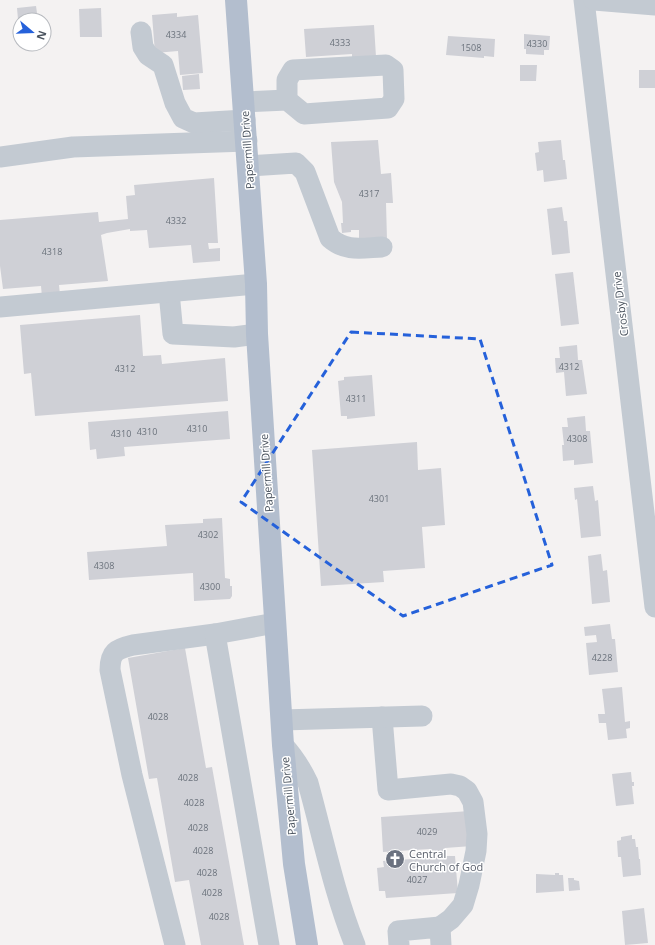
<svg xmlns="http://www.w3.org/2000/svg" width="655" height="945" font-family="'Open Sans',sans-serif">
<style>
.building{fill:#cfd0d6}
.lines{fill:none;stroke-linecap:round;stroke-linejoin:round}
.minor{stroke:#c3cad2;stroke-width:21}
.major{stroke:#b3bece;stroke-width:22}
.marked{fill:none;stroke:#2561da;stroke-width:3;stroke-dasharray:8 5;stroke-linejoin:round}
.labels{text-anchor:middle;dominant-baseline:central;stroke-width:3;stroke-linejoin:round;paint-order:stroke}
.number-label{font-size:9px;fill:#6b727c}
.street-label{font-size:11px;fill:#4a535e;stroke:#fff}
.worship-label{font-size:11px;fill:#5b616d;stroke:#fff;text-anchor:start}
</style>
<rect width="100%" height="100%" fill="#f4f2f2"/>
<g class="building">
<polygon points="36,6 38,20 20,20 20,31 19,31 17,8"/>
<polygon points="101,8 102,37 80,37 79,9"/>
<polygon points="177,13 177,17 198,15 203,73 180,75 178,51 155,53 152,15"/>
<polygon points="374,25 376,57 352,58 352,54 306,57 304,29"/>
<polygon points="524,34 550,36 549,50 544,50 544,55 526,54 526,49 524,49"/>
<polygon points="448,36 495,39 494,57 484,56 484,58 446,55"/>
<polygon points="520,65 537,65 536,81 520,81"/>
<rect x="639" y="70" width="16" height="18"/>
<polygon points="199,74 200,89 183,90 182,76"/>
<polygon points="378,140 381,174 391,173 393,203 386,203 387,240 359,243 359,230 351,230 351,232 342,233 341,223 343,223 342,202 334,182 331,142"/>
<polygon points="561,140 563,160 565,160 567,179 544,182 543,170 537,171 535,153 539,152 538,142"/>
<polygon points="214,178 218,243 208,243 209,249 220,248 220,261 193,263 191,245 149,248 147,230 130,231 130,229 107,233 101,235 108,281 59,285 60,295 42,297 41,286 3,289 0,266 0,220 98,212 99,222 128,219 126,196 135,195 134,185"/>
<polygon points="562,207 564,221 567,221 570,253 552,255 547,209"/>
<polygon points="573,272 579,324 561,326 555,274"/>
<polygon points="140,315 143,356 161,355 162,364 225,358 228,401 35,416 31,373 24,374 20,325"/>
<polygon points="577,345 578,360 582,360 587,394 566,396 564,372 556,373 555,358 560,358 559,347"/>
<polygon points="372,375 375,416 347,419 347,416 341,416 338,381 344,380 344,377"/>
<polygon points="228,411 230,439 124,447 125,456 97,459 96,449 90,450 88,422"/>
<polygon points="585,416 586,431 590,431 593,463 574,465 574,460 563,461 562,445 564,445 562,427 568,427 567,418"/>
<polygon points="417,442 418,470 441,468 445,525 422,527 425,568 383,571 384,582 321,586 312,450"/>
<polygon points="593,486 595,501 598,500 601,536 581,538 577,499 575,500 574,488"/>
<polygon points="222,518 225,578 230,579 230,586 232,586 232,596 230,599 194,601 193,573 89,580 87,552 167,546 165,525 203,523 203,519"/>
<polygon points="601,554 603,571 607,570 610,602 592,604 588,556"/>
<polygon points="610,624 612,639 615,639 618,672 589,675 586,643 597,642 596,635 585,636 584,627"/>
<polygon points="185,648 206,768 212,767 244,945 201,945 189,880 175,882 157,778 149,779 128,658"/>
<polygon points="622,687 625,722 630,721 630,728 626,729 627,738 608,740 606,723 599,723 598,714 605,714 602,689"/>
<polygon points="631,772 632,782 634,782 634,786 632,786 634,804 616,806 612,774"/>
<polygon points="470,811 472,846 445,848 445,856 455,856 458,893 386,898 385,891 379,891 377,868 384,867 383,861 440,857 440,852 430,853 430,849 383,852 381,817"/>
<polygon points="632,835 632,839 635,839 636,847 638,847 639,859 640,859 641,875 623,877 621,857 618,857 617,841 621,840 621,837"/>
<polygon points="555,873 559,873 559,875 563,875 564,891 536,893 536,874 555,875"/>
<polygon points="568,878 574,878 574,880 579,881 580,890 569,891"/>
<polygon points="644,908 648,943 625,945 622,911"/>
</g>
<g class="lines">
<g class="minor">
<polyline points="584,0 655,607"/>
<polyline points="594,0 655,5"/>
<polyline points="141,32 143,47 148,55 163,65 175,103 183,118 194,123 245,120"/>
<polyline points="244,102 287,100 304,114 388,108 394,99 393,70 386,65 293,70 287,80 287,100"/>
<polyline points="0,157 73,147 247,141"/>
<path d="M248 166 296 163 305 172 330 238C346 252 361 248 382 247"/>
<polyline points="169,292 173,334 234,337 257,334"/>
<polyline points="0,307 256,284"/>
<polyline points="382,717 388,790 451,784 460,786 467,791 473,802 477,834 476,851 469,885 463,905 451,919 440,927"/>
<polyline points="282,720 422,716"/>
<path d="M283 745C294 757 301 768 308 783 323 837 334 893 355 945"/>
<path d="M175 945 132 775 110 670C110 652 116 649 133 645L215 634"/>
<polyline points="269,945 215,634 275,623"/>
<polyline points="399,945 398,931 440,927 441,945"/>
</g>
<polyline class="major" points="236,0 256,284 257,334 283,745 294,864 307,945"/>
</g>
<path class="marked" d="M351 332 480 339 552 565 403 616 241 502Z"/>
<defs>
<g id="church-disc" transform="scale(1)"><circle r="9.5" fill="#6b7280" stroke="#fff"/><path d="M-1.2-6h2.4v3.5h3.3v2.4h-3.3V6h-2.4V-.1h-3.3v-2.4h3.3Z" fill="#fff"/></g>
</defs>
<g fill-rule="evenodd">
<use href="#church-disc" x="395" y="859"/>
</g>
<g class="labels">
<g class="number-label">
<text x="176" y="34">4334</text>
<text x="340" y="42">4333</text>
<text x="537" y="43">4330</text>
<text x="471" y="47">1508</text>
<text x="369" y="193">4317</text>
<text x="176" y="220">4332</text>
<text x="52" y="251">4318</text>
<text x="569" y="366">4312</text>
<text x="125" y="368">4312</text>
<text x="356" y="398">4311</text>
<text x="197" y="428">4310</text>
<text x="147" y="431">4310</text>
<text x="121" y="433">4310</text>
<text x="577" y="438">4308</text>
<text x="379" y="498">4301</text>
<text x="208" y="534">4302</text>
<text x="104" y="565">4308</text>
<text x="210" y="586">4300</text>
<text x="602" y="657">4228</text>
<text x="158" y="716">4028</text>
<text x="188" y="777">4028</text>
<text x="194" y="802">4028</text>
<text x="198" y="827">4028</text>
<text x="427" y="831">4029</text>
<text x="203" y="850">4028</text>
<text x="207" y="872">4028</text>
<text x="417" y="879">4027</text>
<text x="212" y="892">4028</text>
<text x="219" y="916">4028</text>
</g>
<g class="street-label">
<text transform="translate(247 150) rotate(-94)">Papermill Drive</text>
<text transform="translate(620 304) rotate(-97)">Crosby Drive</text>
<text transform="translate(266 473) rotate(-94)">Papermill Drive</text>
<text transform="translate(288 796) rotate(-95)">Papermill Drive</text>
</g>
<g class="worship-label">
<text x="409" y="853">Central<tspan x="409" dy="13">Church of God</tspan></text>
</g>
</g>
<g transform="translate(32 32) rotate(109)"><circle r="19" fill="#ffffff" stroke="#b7babf"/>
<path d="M0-3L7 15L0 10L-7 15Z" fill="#2561da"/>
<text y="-6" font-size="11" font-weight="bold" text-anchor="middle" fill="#4a535e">N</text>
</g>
</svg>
